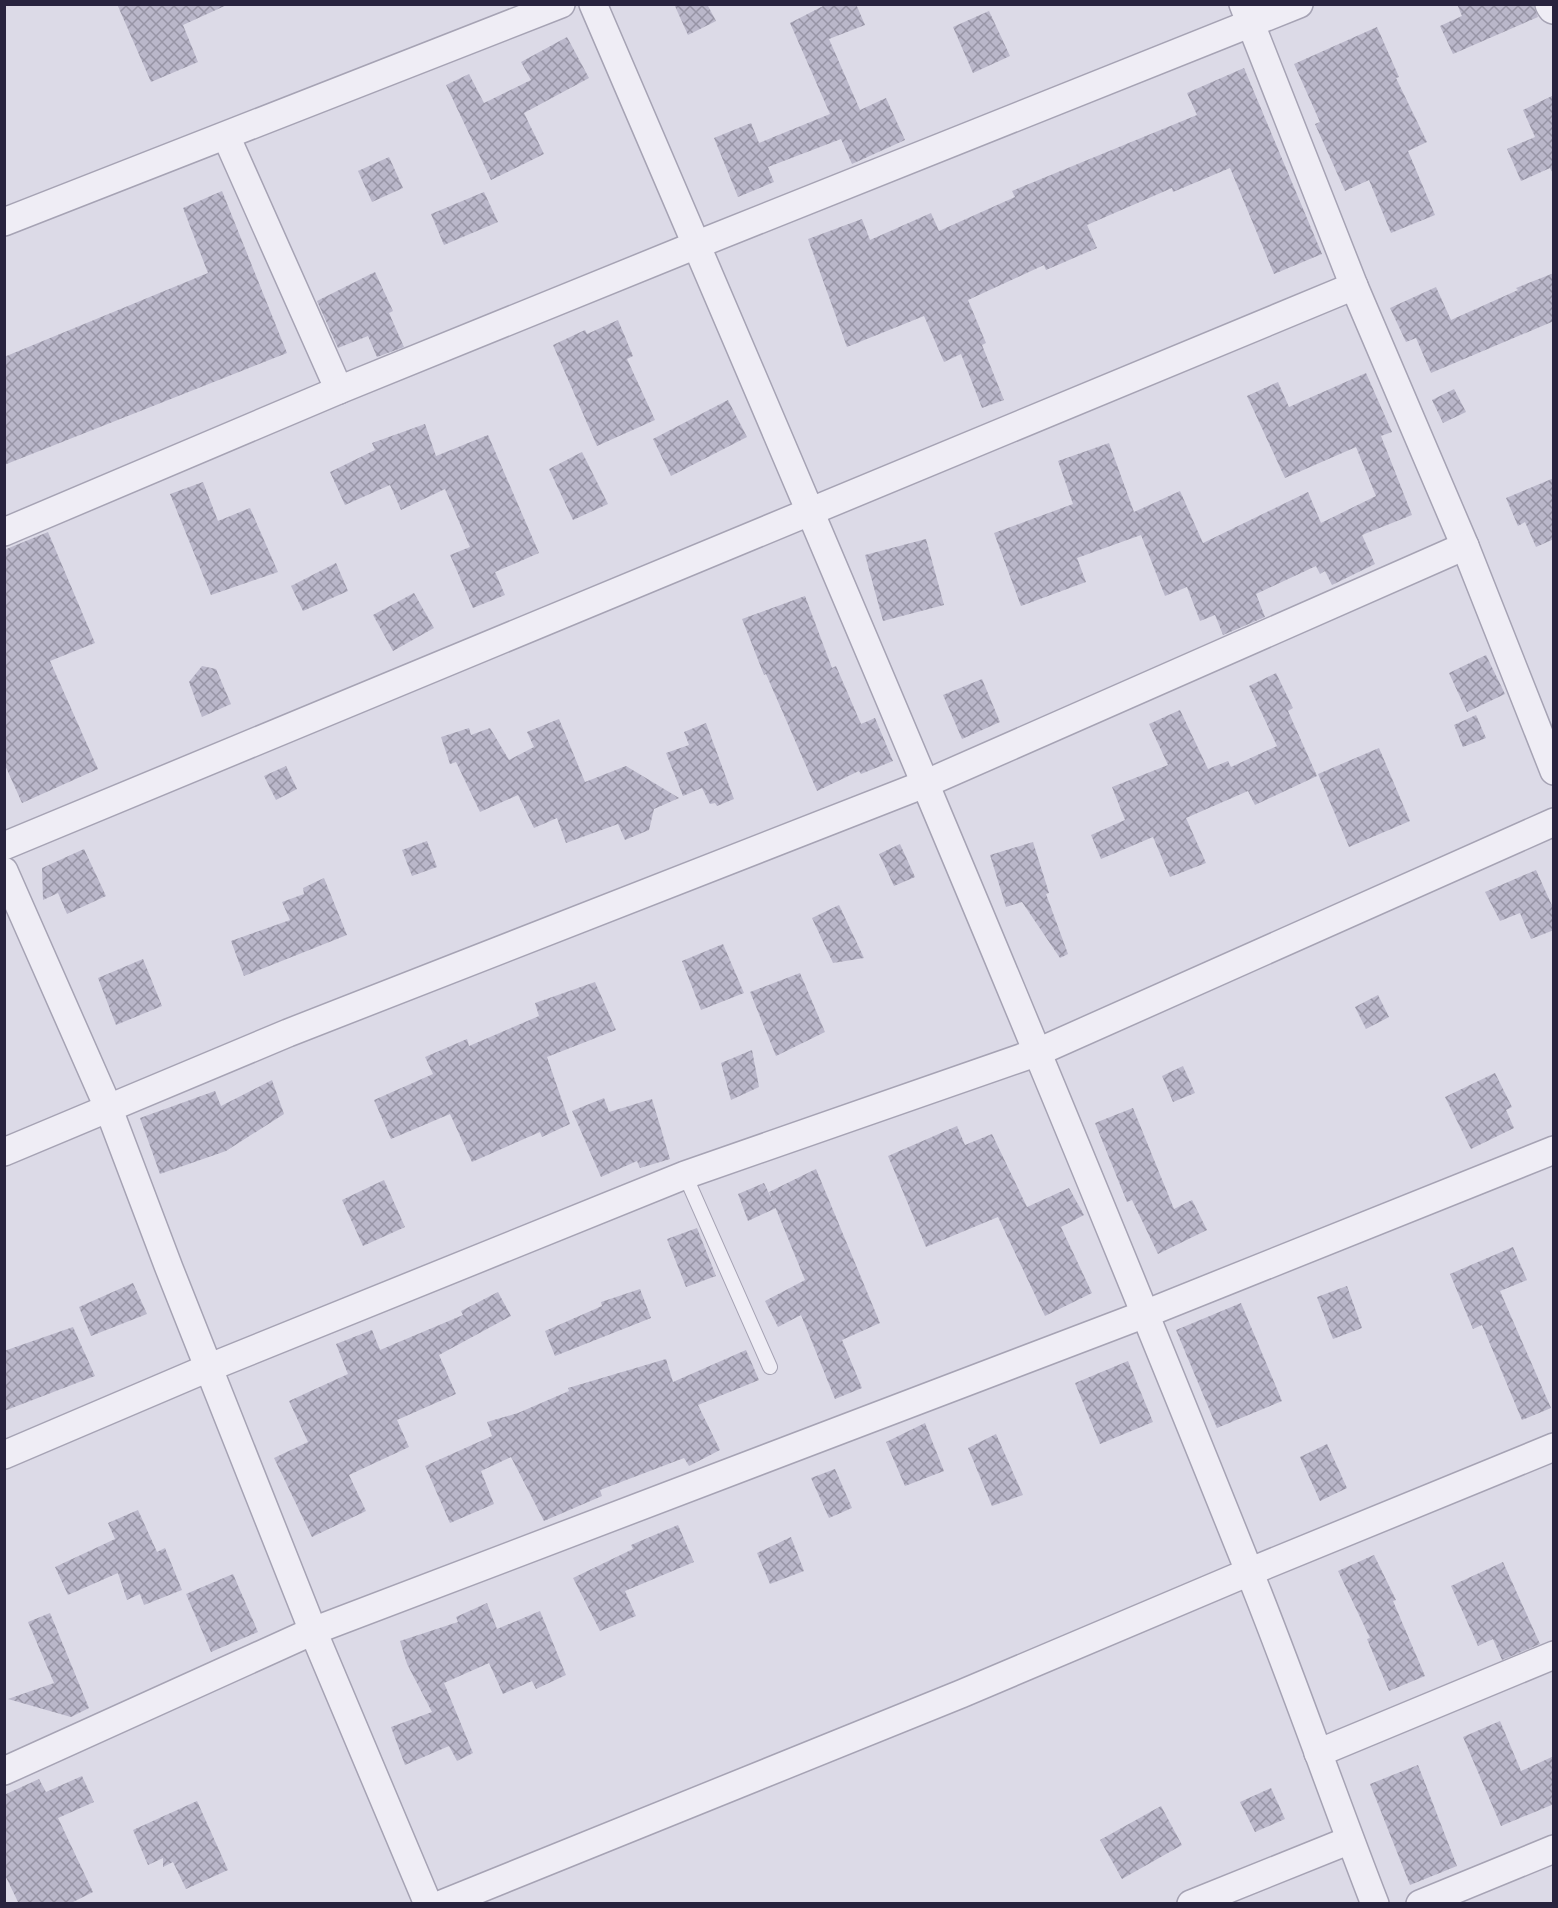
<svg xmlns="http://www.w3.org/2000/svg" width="1558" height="1908" font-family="Poppins,sans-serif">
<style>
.building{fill:url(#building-cross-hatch)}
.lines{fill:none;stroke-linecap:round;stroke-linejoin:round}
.service-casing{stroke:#a6a3b4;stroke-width:16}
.minor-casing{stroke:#a6a3b4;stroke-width:30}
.tertiary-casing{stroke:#a6a3b4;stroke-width:36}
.service{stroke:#efedf5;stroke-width:14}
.minor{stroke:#efedf5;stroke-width:27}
.tertiary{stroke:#efedf5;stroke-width:33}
</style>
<defs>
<pattern id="building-cross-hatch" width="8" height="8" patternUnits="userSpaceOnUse" patternTransform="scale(1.5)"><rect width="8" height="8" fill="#bab7ca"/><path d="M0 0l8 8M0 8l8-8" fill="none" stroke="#9794a5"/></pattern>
</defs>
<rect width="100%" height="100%" fill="#dcdae7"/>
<g class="building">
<polygon points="117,4 229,4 183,25 198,62 151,82"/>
<polygon points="674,4 707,4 716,21 688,35"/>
<polygon points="827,4 856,4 865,25 829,39 860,110 886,98 905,140 852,164 841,139 768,167 774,182 738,197 714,138 751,123 759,143 830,114 790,23"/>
<polygon points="1457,4 1533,4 1538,17 1453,54 1440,26 1462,16"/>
<polygon points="989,11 1010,56 973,73 953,27"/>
<polygon points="1377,27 1399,77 1396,78 1427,142 1408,151 1435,215 1391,233 1369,180 1345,191 1315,124 1320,122 1294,64"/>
<polygon points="567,37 589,78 524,113 544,154 491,180 446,85 469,74 484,103 531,80 521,62"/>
<polygon points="1244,68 1322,254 1274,274 1230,168 1173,192 1172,188 1087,225 1097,248 1046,270 1044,265 968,300 986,343 982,345 1004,400 982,408 961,354 944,362 924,316 847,347 808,239 862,219 870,240 931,213 939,231 1015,197 1012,191 1197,115 1187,93"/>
<polygon points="1554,95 1554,175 1550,168 1521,181 1507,149 1535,137 1523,110"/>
<polygon points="389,157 403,188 372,202 358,171"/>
<polygon points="222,191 287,353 4,465 4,357 208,273 183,208"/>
<polygon points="484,192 498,222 444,245 431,214"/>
<polygon points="375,272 393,311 389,313 404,347 377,357 368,336 338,348 317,301"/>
<polygon points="1554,273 1554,321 1431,373 1416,338 1406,342 1390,308 1436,287 1451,320 1518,290 1516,288"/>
<polygon points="618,320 633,356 627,359 655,420 597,446 553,345 585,330 587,334"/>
<polygon points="1366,373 1392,432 1381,436 1412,515 1362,535 1375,564 1332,585 1325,571 1320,574 1316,566 1256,594 1265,617 1223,635 1215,615 1200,621 1187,587 1165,596 1141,535 1077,558 1086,582 1021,606 994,533 1073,504 1058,461 1109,443 1134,512 1180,491 1203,543 1308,492 1321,523 1376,496 1356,447 1285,478 1247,396 1278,382 1289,407"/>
<polygon points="1454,389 1466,412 1443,423 1432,400"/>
<polygon points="728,400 747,437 671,476 653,439"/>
<polygon points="425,424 436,456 488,435 539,553 495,572 505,595 473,608 450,555 470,547 445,489 401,510 390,485 345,505 330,472 375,450 372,443"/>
<polygon points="582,452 608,504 573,520 549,469"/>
<polygon points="1554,478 1554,539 1536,547 1525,522 1518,526 1506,498"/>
<polygon points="203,482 218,521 250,508 278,572 211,595 170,494"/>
<polygon points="48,532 95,643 50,661 98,769 22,803 4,763 4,550"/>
<polygon points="926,539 944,605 883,621 865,555"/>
<polygon points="336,563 348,591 303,611 291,586"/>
<polygon points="414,593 434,628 393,651 373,615"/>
<polygon points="805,596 832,668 836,666 861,724 875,718 893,761 861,774 859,771 817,791 766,674 764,675 742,619"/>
<polygon points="1486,655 1505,694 1467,712 1449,673"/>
<polygon points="202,666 216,669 231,704 202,717 189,682"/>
<polygon points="1276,673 1293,708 1288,711 1317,776 1255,805 1248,791 1186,818 1206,863 1170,877 1153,837 1101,859 1091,835 1125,820 1112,787 1168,765 1149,724 1180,710 1208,769 1228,761 1231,767 1277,746 1249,686"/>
<polygon points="982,679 1000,722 962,739 943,695"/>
<polygon points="1476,715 1486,738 1463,747 1454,725"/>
<polygon points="559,719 585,782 626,766 679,798 654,809 649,830 625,840 618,824 566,843 557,818 534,828 518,795 480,812 456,762 450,764 441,737 469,728 471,735 490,728 509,760 534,747 527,732"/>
<polygon points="706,723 734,799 717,806 715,803 710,804 702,788 683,796 666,753 689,745 684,732"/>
<polygon points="1379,748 1410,821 1349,847 1318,774"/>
<polygon points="286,766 297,789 276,800 264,776"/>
<polygon points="427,841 437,867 412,876 402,850"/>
<polygon points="1033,842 1049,893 1046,894 1068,954 1060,958 1022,902 1006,907 990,855"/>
<polygon points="900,844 915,877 894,886 879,854"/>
<polygon points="84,849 106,896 67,914 58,893 43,900 42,868"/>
<polygon points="1536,870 1554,910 1554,930 1531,939 1520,913 1500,921 1485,892"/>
<polygon points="324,878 347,935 244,976 231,941 290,920 282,902 304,894 303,888"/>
<polygon points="839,905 864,958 833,963 812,918"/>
<polygon points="723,944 744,993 701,1010 682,961"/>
<polygon points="143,959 162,1006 116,1025 98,978"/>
<polygon points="800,973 825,1032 776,1056 750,992"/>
<polygon points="595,982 616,1030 547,1057 570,1124 542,1137 540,1132 472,1162 450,1114 391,1139 374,1100 433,1074 425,1057 467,1039 469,1046 539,1016 535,1003"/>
<polygon points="1378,995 1389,1017 1366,1029 1355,1007"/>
<polygon points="752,1050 759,1087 731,1100 721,1063"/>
<polygon points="1183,1066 1195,1093 1173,1102 1162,1076"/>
<polygon points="1495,1073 1512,1107 1506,1110 1514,1128 1471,1149 1445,1097"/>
<polygon points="272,1080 284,1114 226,1151 160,1174 140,1118 215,1091 221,1106"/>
<polygon points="604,1098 609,1112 652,1099 670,1159 640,1168 637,1161 601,1177 572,1111"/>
<polygon points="1133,1108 1174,1209 1192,1200 1207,1230 1158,1254 1132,1200 1127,1202 1095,1123"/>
<polygon points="957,1126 965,1145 992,1134 1027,1207 1069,1188 1084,1215 1061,1227 1092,1293 1045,1316 998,1217 926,1247 888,1156"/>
<polygon points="816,1169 880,1323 842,1340 862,1388 835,1399 801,1315 778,1327 765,1301 805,1280 769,1192"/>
<polygon points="384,1180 405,1227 363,1246 342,1200"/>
<polygon points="764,1183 776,1208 748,1221 738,1194"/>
<polygon points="697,1228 716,1276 686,1287 667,1239"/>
<polygon points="1513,1247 1527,1280 1500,1291 1551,1408 1522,1420 1482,1325 1473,1329 1450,1274"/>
<polygon points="133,1283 147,1314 91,1336 79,1307"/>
<polygon points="1347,1286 1362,1328 1333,1339 1317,1297"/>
<polygon points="640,1289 651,1318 555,1356 545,1331 602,1306 601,1302"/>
<polygon points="498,1292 511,1316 439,1355 456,1394 397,1420 409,1447 349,1475 366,1511 312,1537 274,1458 308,1442 289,1401 348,1374 336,1344 372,1330 380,1350 463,1315 461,1311"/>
<polygon points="1241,1303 1282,1401 1217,1428 1176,1330"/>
<polygon points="73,1327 95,1376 4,1411 4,1351"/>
<polygon points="746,1350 759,1380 698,1405 720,1450 689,1466 684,1458 600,1490 602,1496 544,1521 511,1457 481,1471 494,1504 450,1523 425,1466 492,1436 487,1422 518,1413 569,1391 568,1388 666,1359 673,1382"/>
<polygon points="1128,1361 1153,1422 1100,1444 1075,1383"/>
<polygon points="925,1423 944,1471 905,1486 886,1442"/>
<polygon points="996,1434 1023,1495 992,1506 968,1448"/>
<polygon points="1327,1444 1347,1488 1320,1501 1300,1457"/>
<polygon points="835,1469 852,1508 829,1518 811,1478"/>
<polygon points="138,1510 157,1552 165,1548 182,1590 144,1605 140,1594 127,1600 118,1573 68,1595 55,1567 115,1539 108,1523"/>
<polygon points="678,1525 694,1562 625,1591 636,1616 600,1631 573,1578 633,1549 631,1545"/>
<polygon points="791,1537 804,1571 770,1584 757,1553"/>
<polygon points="1374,1555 1396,1600 1393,1601 1425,1676 1389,1691 1367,1639 1370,1638 1338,1571"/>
<polygon points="1503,1562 1540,1644 1502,1660 1493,1639 1478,1646 1451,1586"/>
<polygon points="233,1574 258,1632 211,1652 186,1594"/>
<polygon points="487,1603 497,1629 540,1611 566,1675 536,1689 532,1681 503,1694 489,1663 444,1683 473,1753 457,1761 449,1746 405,1765 391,1727 432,1712 407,1664 400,1641 458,1622 456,1617"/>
<polygon points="50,1613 89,1708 71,1717 8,1699 54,1683 28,1622"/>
<polygon points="1500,1721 1521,1771 1554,1756 1554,1804 1501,1826 1463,1737"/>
<polygon points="1418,1765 1457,1866 1410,1885 1370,1784"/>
<polygon points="82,1776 94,1802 58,1818 93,1892 69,1904 19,1904 4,1873 4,1795 39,1779 46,1792"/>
<polygon points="1271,1788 1285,1819 1255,1832 1240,1802"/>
<polygon points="197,1801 228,1870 186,1889 173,1862 163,1867 163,1858 148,1865 133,1830"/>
<polygon points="1161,1806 1182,1845 1122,1879 1100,1840"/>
</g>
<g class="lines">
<g class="service-casing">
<polyline id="service" points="685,1175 770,1367"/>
</g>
<g class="minor-casing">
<g id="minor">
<path d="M593 4C816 523 1037 1042 1247 1566 1292 1677 1331 1791 1375 1904"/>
<polyline points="1243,4 1354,286 1465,546 1554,771"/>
<polyline points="226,136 339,390"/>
<polyline points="4,222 561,4"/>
<polyline points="4,532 339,390 696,245 1299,4"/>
<polyline points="4,846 1354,286"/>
<polyline points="4,871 108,1107 169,1268 313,1631 428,1904"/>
<polyline points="4,1152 288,1033 927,783 1465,546"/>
<polyline points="4,1455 208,1368 685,1175 1038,1052 1554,822"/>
<polyline points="1318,1753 1554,1655"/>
<polyline points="4,1771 313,1631 1145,1314 1554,1150"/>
<polyline points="442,1904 961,1694 1249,1572 1554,1447"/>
<polyline points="1191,1904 1350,1840"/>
<polyline points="1420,1904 1554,1849"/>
</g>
</g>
<g class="tertiary-casing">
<polyline id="tertiary" points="1552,4 1554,7"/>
</g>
<use href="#service" class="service"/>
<use href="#minor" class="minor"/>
<use href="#tertiary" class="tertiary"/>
</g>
<rect width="1558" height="1908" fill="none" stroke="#28233e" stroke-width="12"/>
</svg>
